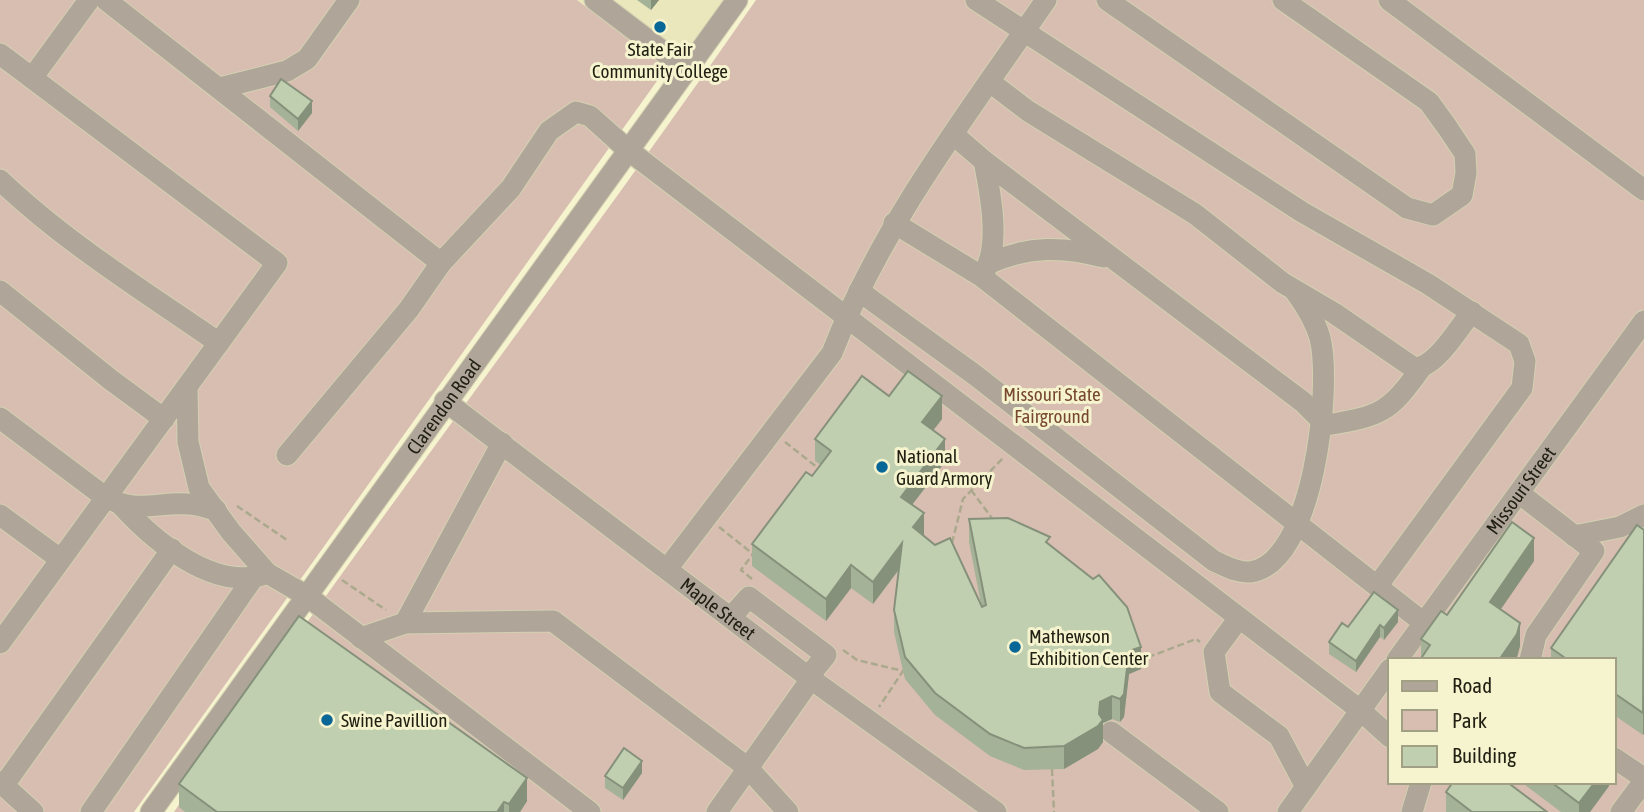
<svg xmlns="http://www.w3.org/2000/svg" width="1644" height="812" font-family="'Asap Condensed',sans-serif">
<style>
.built{fill:#ebe7bc}
.green{fill:#d8beb1;fill-rule:evenodd}
.lines{fill:none;stroke-linecap:round;stroke-linejoin:round}
.minor-casing{stroke:#d4d1b1;stroke-width:23}
.path{stroke:#aba98d;stroke-width:2.5;stroke-dasharray:7 3.5;stroke-linecap:butt}
.minor{stroke:#afa699;stroke-width:21}
.wall{fill:#a4b297}
.shaded-wall{fill:#86917b}
.building{fill:#bfcfb0;stroke:#86917b;stroke-width:2}
.poi-dot{fill:#096797;stroke:#f6f3cf;stroke-width:2.5}
.labels{text-anchor:middle;dominant-baseline:central;stroke-width:6;stroke-linejoin:round;paint-order:stroke}
.poi-label{font-size:19px;fill:#212013;stroke:#f6f3cf;text-anchor:start}
.park-label{font-size:19px;fill:#77482e;stroke:#f6f3cf}
.street-label{font-size:19px;fill:#212013;stroke:#f6f3cf}
</style>
<rect width="100%" height="100%" fill="#f6f3cf"/>
<polygon class="built" points="577,0 726,0 687,53 667,67"/>
<g class="green">
<polygon points="0,0 577,0 667,67 134,812 0,812"/>
<path d="M756 0H1644V812H174C362 537 566 274 756 0ZM1390 660H1614V782H1390Z"/>
</g>
<g class="lines">
<g class="minor-casing">
<g id="minor">
<polyline points="106,0 441,263 511,188 549,131 576,112 590,116 628,150 1360,710 1390,737"/>
<polyline points="595,0 686,69"/>
<polyline points="976,0 1302,212 1428,284 1519,344 1525,361 1522,388 1378,585"/>
<polyline points="1107,0 1407,208 1433,215 1462,195 1466,173 1465,154 1447,127 1429,102 1283,0"/>
<polyline points="1389,0 1644,190"/>
<polyline points="0,54 32,78"/>
<path d="M990 82 1028 111 1195 214 1283 283 1334 313 1414 368C1436 368 1458 328 1472 312"/>
<polyline points="220,88 287,71 307,59 349,0"/>
<path d="M954 135 984 161 1303 402 1326 425C1381 416 1389 413 1421 368"/>
<path d="M0 180C65 242 145 292 219 343"/>
<polyline points="894,223 981,276 1424,623"/>
<path d="M990 263C1028 246 1064 246 1103 257"/>
<path d="M984 272C1001 246 990 191 984 161"/>
<polyline points="0,291 111,380 164,419"/>
<path d="M859 291 975 375 1214 561C1226 566 1237 573 1250 572 1314 564 1332 387 1320 338 1315 320 1306 306 1295 291"/>
<polyline points="187,388 188,442 199,488 231,532 267,573 307,596 590,812"/>
<path id="s1" d="M445 401 811 679 996 812"/>
<path d="M0 418 105 497C137 514 155 502 188 504 197 504 207 508 216 510"/>
<polyline points="287,455 409,309 441,263"/>
<polyline points="1519,493 1594,551 1536,635 1530,660"/>
<path d="M122 506C154 541 214 592 265 574"/>
<polyline points="0,515 60,559"/>
<polyline points="1574,536 1620,527 1644,515"/>
<path d="M667 569 832 353C882 224 968 113 1046 0"/>
<polyline points="731,617 749,597 826,655 808,677"/>
<polyline points="1239,618 1214,652 1220,692 1279,736 1306,787"/>
<polyline points="405,623 502,443"/>
<polyline points="361,638 405,623 553,621 748,768 788,812"/>
<polyline points="0,643 277,263 32,78 89,0"/>
<path id="s2" d="M1397 660 1644 321"/>
<polyline points="1111,732 1218,812"/>
<polyline points="1614,758 1644,778"/>
<polyline points="0,782 33,812"/>
<polyline points="4,785 172,549"/>
<polyline points="91,812 253,578"/>
<path id="s3" d="M151 812 737 0"/>
<polyline points="717,812 811,679"/>
<polyline points="1288,812 1390,669"/>
<polyline points="1412,812 1421,782"/>
<polyline points="1621,812 1644,781"/>
</g>
</g>
<g class="path">
<polyline points="785,442 818,468"/>
<polyline points="971,490 994,521"/>
<polyline points="237,506 287,540"/>
<polyline points="719,527 753,554"/>
<polyline points="952,543 963,499 1003,458"/>
<polyline points="752,579 741,570 753,554"/>
<polyline points="342,580 386,610"/>
<polyline points="843,650 857,660 903,671 879,707"/>
<polyline points="1138,661 1196,639 1200,642"/>
<polyline points="1052,769 1054,812"/>
</g>
<use href="#minor" class="minor"/>
</g>
<g class="wall">
<polygon points="637,0 659,0 651,10"/>
<polygon points="270,96 312,113 298,131 270,107"/>
<polygon points="889,396 942,419 933,430 945,462 912,505 923,536 981,604 969,542 969,519 1050,545 1141,669 1129,674 1124,717 1120,722 1112,719 1103,723 1103,742 1098,749 1064,769 1024,770 990,756 935,715 905,679 894,632 894,610 899,570 873,604 851,588 826,621 752,566 752,544 812,476 821,465 815,461 815,439"/>
<polygon points="1644,530 1643,735 1614,715 1614,660 1551,660 1551,648"/>
<polygon points="1534,561 1500,609 1520,646 1517,657 1515,660 1420,660 1421,658 1421,639 1447,615"/>
<polygon points="1398,622 1384,640 1380,637 1356,672 1329,654 1329,642 1348,627"/>
<polygon points="642,773 623,800 605,788 605,776"/>
<polygon points="1521,782 1609,782 1609,786 1590,812 1561,812"/>
<polygon points="179,784 527,801 520,812 185,812 179,807"/>
<polygon points="1446,792 1547,812 1446,812"/>
</g>
<g class="shaded-wall">
<polygon points="651,0 659,0 651,10"/>
<polygon points="312,101 312,113 298,131 298,119"/>
<polygon points="942,396 942,419 922,445 922,422"/>
<polygon points="945,439 945,462 901,519 901,497"/>
<polygon points="924,513 924,536 913,527"/>
<polygon points="1534,538 1534,561 1490,625 1490,602"/>
<polygon points="902,543 902,565 873,604 873,582"/>
<polygon points="851,565 851,588 826,621 826,599"/>
<polygon points="1398,610 1398,622 1384,640 1384,628"/>
<polygon points="1520,623 1520,646 1517,657 1515,660 1499,660"/>
<polygon points="1380,625 1380,637 1356,672 1356,661"/>
<polygon points="1141,647 1141,669 1129,674 1124,717 1120,722 1120,699 1129,651"/>
<polygon points="1112,696 1112,719 1103,723 1103,742 1098,749 1064,769 1064,746 1099,714 1100,702"/>
<polygon points="1644,712 1644,734 1643,735 1643,713"/>
<polygon points="642,761 642,773 623,800 623,788"/>
<polygon points="527,778 527,801 520,812 509,812 509,804"/>
<polygon points="1595,782 1609,782 1609,786 1590,812 1579,812 1579,803"/>
<polygon points="504,802 504,812 497,812"/>
</g>
<g class="building">
<polygon points="281,79 312,101 298,119 270,96"/>
<polygon points="908,371 942,396 922,422 945,439 901,497 924,513 913,527 935,545 950,538 982,607 986,605 969,519 1008,518 1050,537 1046,542 1093,579 1099,575 1127,607 1141,647 1129,651 1124,694 1120,699 1112,696 1100,702 1099,714 1103,720 1098,726 1064,746 1024,748 990,734 935,693 905,657 894,610 902,543 873,582 851,565 826,599 752,544 806,472 812,476 831,451 815,439 862,376 889,396"/>
<polygon points="1512,522 1534,538 1490,602 1520,623 1517,634 1499,660 1420,660 1430,645 1421,639 1441,611 1447,615"/>
<polygon points="1637,525 1644,530 1643,713 1614,693 1614,660 1568,660 1551,648"/>
<polygon points="1374,592 1398,610 1384,628 1380,625 1356,661 1329,642 1342,623 1348,627"/>
<polygon points="299,616 527,778 509,804 504,802 497,812 217,812 179,784"/>
<polygon points="624,748 642,761 623,788 605,776"/>
<polygon points="1453,782 1507,782 1547,812 1472,812 1446,792"/>
<polygon points="1551,782 1595,782 1579,803"/>
</g>
<g class="poi-dot">
<circle cx="660" cy="27" r="7"/>
<circle cx="882" cy="467" r="7"/>
<circle cx="1015" cy="647" r="7"/>
<circle cx="327" cy="720" r="7"/>
</g>
<g class="labels">
<g class="poi-label">
<text x="660" y="49" text-anchor="middle">State Fair<tspan x="660" dy="22">Community College</tspan></text>
<text x="896" y="456">National<tspan x="896" dy="22">Guard Armory</tspan></text>
<text x="1029" y="636">Mathewson<tspan x="1029" dy="22">Exhibition Center</tspan></text>
<text x="341" y="720">Swine Pavillion</text>
</g>
<g class="park-label">
<text x="1052" y="394">Missouri State<tspan x="1052" dy="22">Fairground</tspan></text>
</g>
<g class="street-label">
<text stroke="none"><textPath href="#s3" startOffset="500">Clarendon Road</textPath></text>
<text stroke="none"><textPath href="#s2" startOffset="210">Missouri Street</textPath></text>
<text stroke="none"><textPath href="#s1" startOffset="343">Maple Street</textPath></text>
</g>
</g>
<rect x="1388" y="658" width="228" height="126" fill="#f6f3cf" stroke="#a19f84" stroke-width="2"/>
<rect x="1402" y="681" width="35" height="10" fill="#afa699" stroke="#a19f84" stroke-width="2"/>
<text x="1452" y="693" font-size="21" fill="#212013">Road</text>
<rect x="1402" y="710" width="35" height="21" fill="#d8beb1" stroke="#a19f84" stroke-width="2"/>
<text x="1452" y="728" font-size="21" fill="#212013">Park</text>
<rect x="1402" y="746" width="35" height="21" fill="#bfcfb0" stroke="#a19f84" stroke-width="2"/>
<text x="1452" y="763" font-size="21" fill="#212013">Building</text>
</svg>
